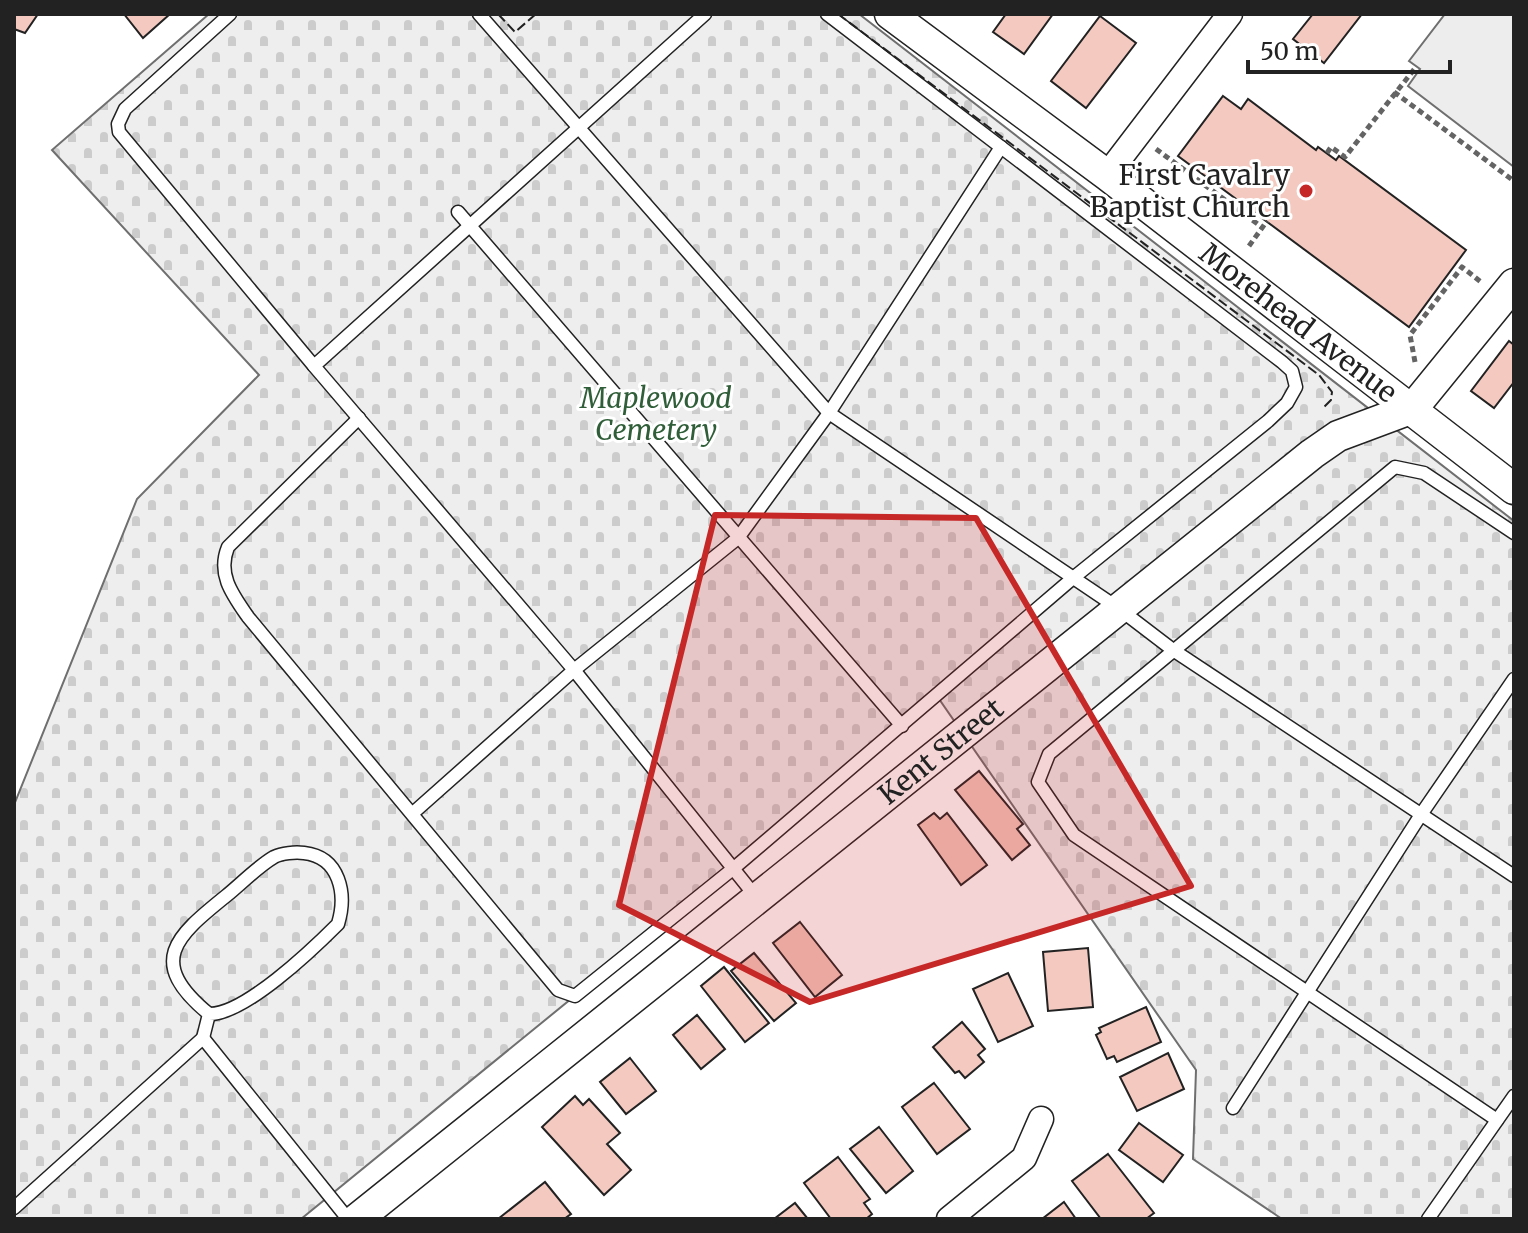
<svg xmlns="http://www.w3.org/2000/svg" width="1528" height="1233" font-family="Merriweather,serif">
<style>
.cemetery{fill:url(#cemetery-stones);stroke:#6f6f6f;stroke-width:2}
.parking{fill:#ededed;stroke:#6f6f6f;stroke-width:2}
.building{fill:#f3c9c0;stroke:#222;stroke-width:2}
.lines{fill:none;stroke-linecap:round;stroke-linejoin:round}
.service-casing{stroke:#222;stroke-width:15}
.minor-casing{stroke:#222;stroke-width:27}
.tertiary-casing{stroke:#222;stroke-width:33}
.path{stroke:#646464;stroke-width:5;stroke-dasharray:6 4;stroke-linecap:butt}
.service{stroke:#fff;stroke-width:12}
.minor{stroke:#fff;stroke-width:24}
.tertiary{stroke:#fff;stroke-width:30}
.fence{stroke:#222;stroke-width:2;stroke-dasharray:10 4;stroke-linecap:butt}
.marked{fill:#c62828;fill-opacity:0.2;stroke:#c62828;stroke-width:6;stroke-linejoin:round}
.poi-dot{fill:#c62828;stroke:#fff;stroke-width:3}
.labels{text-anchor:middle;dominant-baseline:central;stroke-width:6;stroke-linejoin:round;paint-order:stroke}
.poi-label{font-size:28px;fill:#222;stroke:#fff;text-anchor:end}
.street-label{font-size:28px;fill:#222;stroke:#fff}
.park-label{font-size:28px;font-style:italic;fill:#2f5e38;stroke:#fff}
</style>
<defs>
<pattern id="cemetery-stones" width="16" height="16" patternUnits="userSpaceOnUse" patternTransform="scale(2)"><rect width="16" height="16" fill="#eee"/><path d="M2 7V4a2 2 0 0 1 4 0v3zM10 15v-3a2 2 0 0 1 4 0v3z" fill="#ccc"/></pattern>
</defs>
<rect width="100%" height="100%" fill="#fff"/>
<polygon class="cemetery" points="209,14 859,14 1514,521 1514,1219 1282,1219 1193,1159 1196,1070 939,699 301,1219 14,1219 14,805 137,499 259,375 52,150"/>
<polygon class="parking" points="1445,14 1514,14 1514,167 1408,86 1420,69 1409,61"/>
<g class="building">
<polygon points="14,14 38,14 25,33 14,29"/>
<polygon points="124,14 170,14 143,38"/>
<polygon points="1006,14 1053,14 1024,54 993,32"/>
<polygon points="1313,14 1362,14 1324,63 1293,39"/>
<polygon points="1100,16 1136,43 1086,108 1051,81"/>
<polygon points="1223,96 1241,109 1248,99 1316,150 1318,147 1336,160 1339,156 1466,250 1409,327 1178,156"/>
<polygon points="1509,341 1514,345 1514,382 1494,408 1471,391"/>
<polygon points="979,771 1023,824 1017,829 1030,845 1012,860 955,790"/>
<polygon points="934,813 940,819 947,813 987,865 961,885 918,825"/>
<polygon points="800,922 842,975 815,997 773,943"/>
<polygon points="1088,948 1093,1007 1048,1011 1043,952"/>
<polygon points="754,953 796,1003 774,1021 731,971"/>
<polygon points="724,967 769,1023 745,1042 701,986"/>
<polygon points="1008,973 1033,1026 998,1042 973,989"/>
<polygon points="1146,1007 1161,1042 1117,1062 1114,1056 1107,1059 1096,1035 1101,1032 1099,1028"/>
<polygon points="697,1015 725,1049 701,1069 673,1035"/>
<polygon points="962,1022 985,1049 978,1055 984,1062 965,1078 959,1071 955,1073 933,1047"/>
<polygon points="1168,1053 1184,1089 1137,1111 1120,1077"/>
<polygon points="630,1058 656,1091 626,1114 600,1082"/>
<polygon points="934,1083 970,1129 937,1154 902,1107"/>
<polygon points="575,1096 583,1105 589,1099 620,1133 607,1144 631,1170 604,1195 542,1127"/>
<polygon points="1139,1123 1183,1155 1163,1182 1119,1150"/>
<polygon points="879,1127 913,1171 886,1193 850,1149"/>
<polygon points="1108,1154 1154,1213 1146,1219 1101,1219 1072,1181"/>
<polygon points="838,1157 870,1199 864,1203 872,1214 866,1219 831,1219 804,1183"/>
<polygon points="545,1182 571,1214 564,1219 498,1219"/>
<polygon points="1064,1202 1076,1219 1042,1219"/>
<polygon points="795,1203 808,1219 774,1219"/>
</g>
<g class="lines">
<g class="service-casing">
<g id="service">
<polyline points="230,14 125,109 118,124 119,132 314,366"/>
<polyline points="479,14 829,413 1118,608 1173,650 1514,876"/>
<polyline points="705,14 314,366 574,670 756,897"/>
<polyline points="458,212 902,726"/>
<path d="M359 418 228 547C217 574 232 594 248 617L558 990 575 996 734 868 1073 578 1268 421 1287 403 1296 387 1292 371 1282 362 827 14"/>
<polyline points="413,813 574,670 738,538 829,413 1001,147"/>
<path d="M203 1038 209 1014C146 962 175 937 226 896 241 884 257 867 274 857 282 853 295 852 304 853 340 857 347 894 338 924 312 950 244 1015 209 1014"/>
<polyline points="1233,1108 1422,813 1514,679"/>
<polyline points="1497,1120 1074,835 1038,782 1049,754 1395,467 1424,473 1514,533"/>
<polyline points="14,1208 203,1038 348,1219"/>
<polyline points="1428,1219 1514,1096"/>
</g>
</g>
<g class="minor-casing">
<g id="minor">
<polyline points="1107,175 1230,14"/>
<polyline points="949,1219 1024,1158 1041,1119"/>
</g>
</g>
<g class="tertiary-casing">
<g id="tertiary">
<path id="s1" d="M890 14 1107 175 1514 489"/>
<path id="s2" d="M357 1219 1312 454 1338 436 1413 408 1514 284"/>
</g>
</g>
<g class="path">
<polyline points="1394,92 1514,181"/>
<polyline points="1156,149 1263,228"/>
<polyline points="1327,153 1331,147 1345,157 1416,67"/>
<polyline points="1249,246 1267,221"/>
<polyline points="1415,362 1410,335 1462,267 1481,282"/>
</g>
<use href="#service" class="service"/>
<use href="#minor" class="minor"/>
<use href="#tertiary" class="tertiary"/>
<g class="fence">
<polyline points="498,14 515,32 536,14"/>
<polyline points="838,14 1319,375 1332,392 1331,400 1324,407"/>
</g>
</g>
<path class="marked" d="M715 515 976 518 1191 886 810 1002 619 905Z"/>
<circle class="poi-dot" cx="1306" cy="191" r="8"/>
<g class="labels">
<g class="poi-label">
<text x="1290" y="175">First Cavalry<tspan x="1290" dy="32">Baptist Church</tspan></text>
</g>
<g class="street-label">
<text stroke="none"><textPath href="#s1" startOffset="512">Morehead Avenue</textPath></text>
<text stroke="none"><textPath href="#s2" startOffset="748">Kent Street</textPath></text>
</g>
<g class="park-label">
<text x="656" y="398">Maplewood<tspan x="656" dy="32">Cemetery</tspan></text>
</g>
</g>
<rect width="1528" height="1233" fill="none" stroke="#222222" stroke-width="32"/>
<path d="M1248 60v12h202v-12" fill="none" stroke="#222222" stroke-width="4"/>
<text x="1260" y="60" font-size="24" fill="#222222" stroke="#ffffff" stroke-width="6" paint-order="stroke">50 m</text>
</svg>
